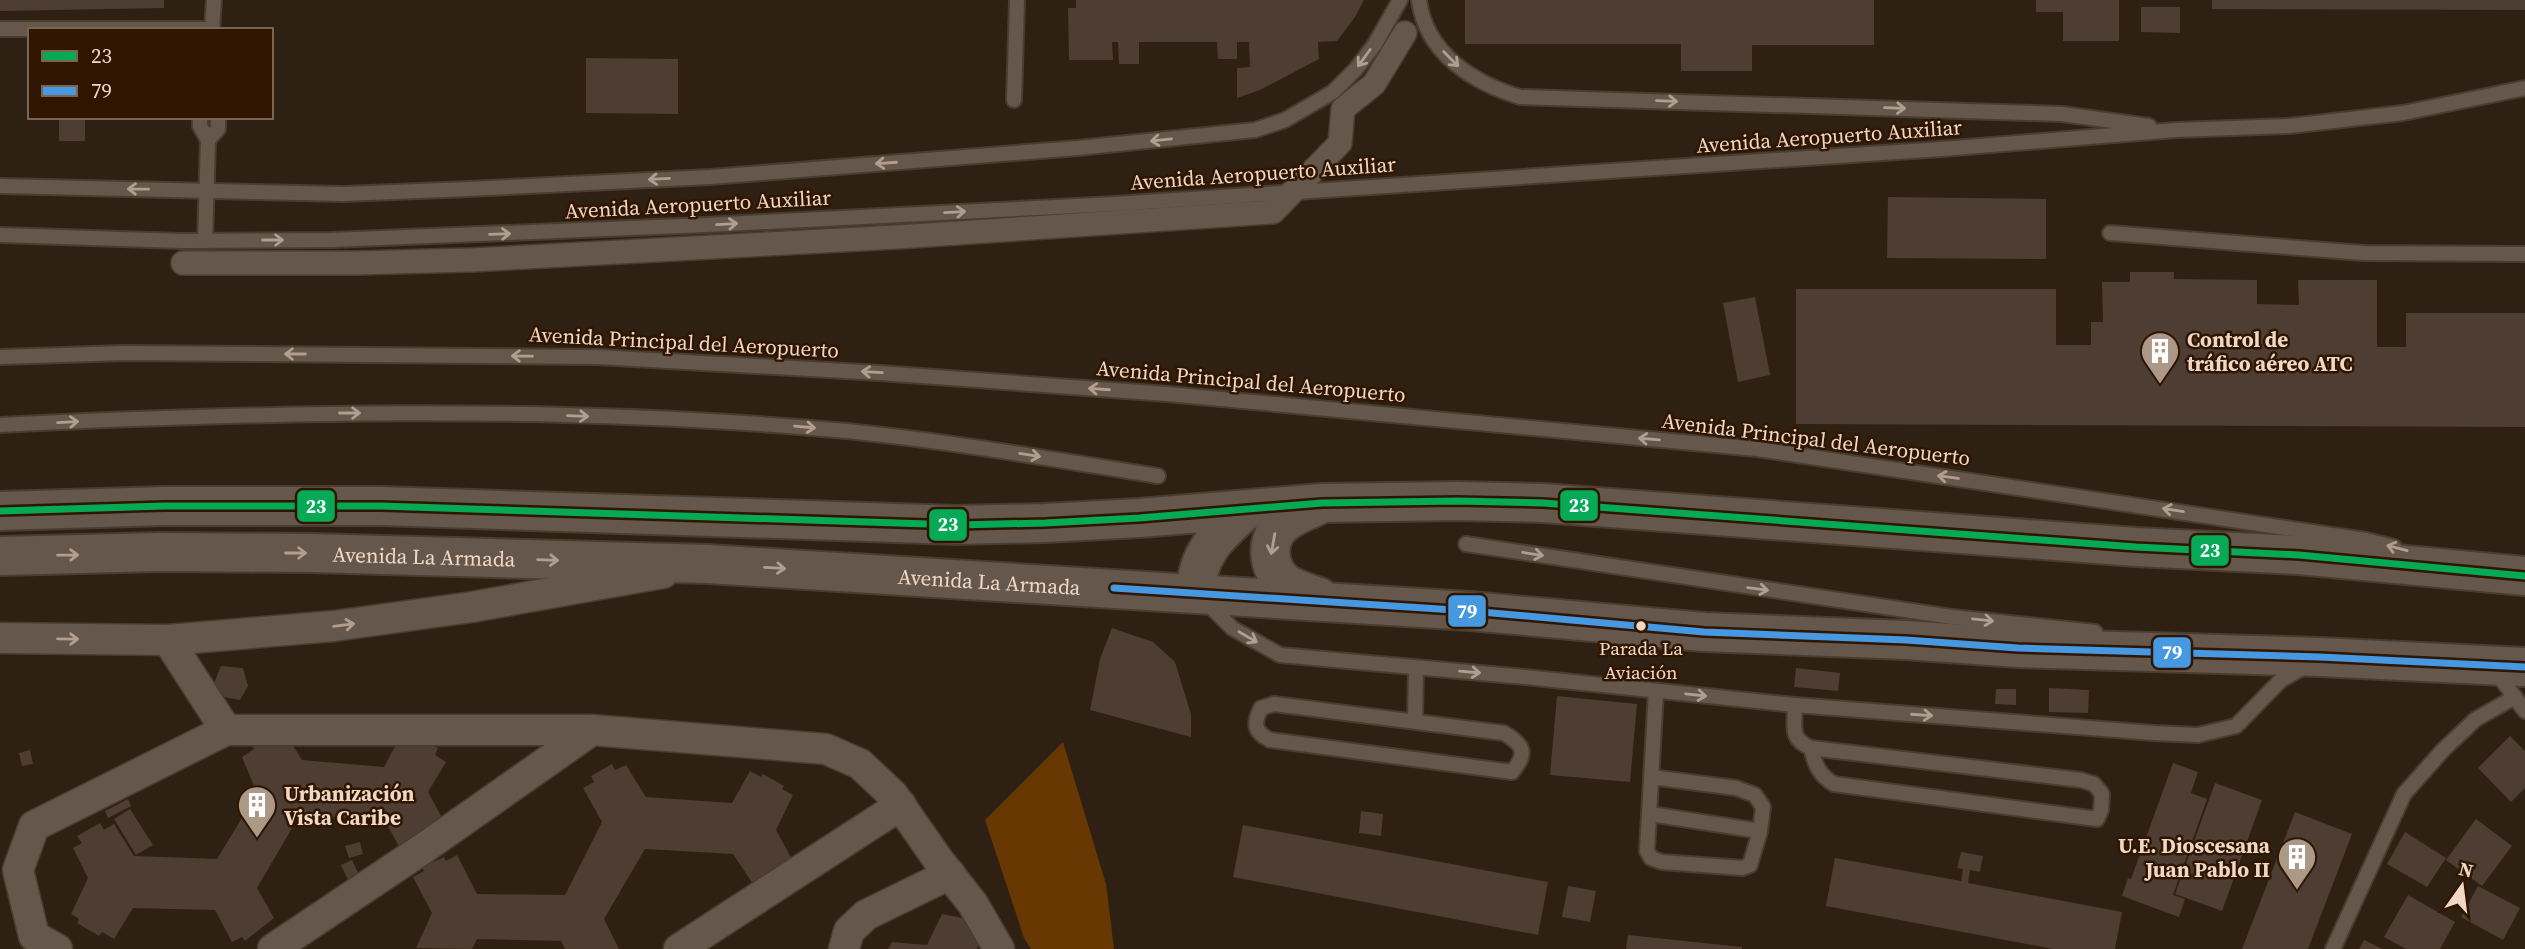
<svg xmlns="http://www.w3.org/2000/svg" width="2525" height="949" font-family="'Source Serif 4',serif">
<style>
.green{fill:#683802}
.building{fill:#4d3d32}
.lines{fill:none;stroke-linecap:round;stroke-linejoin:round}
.service-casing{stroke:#493d32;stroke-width:18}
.pedestrian-casing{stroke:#493d32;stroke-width:26}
.minor-casing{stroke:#493d32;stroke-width:33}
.secondary-casing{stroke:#493d32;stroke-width:42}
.service{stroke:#65574c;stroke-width:14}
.pedestrian{stroke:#65574c;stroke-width:23}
.minor{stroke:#65574c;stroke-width:30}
.secondary{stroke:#65574c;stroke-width:38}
.bus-1-casing{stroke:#301600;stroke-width:12}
.bus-2-casing{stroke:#301600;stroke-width:12}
.bus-1{stroke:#06aa56;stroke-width:7}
.bus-2{stroke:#4699e1;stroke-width:7}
.oneway{stroke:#b19e8f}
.bus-dot{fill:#efd8c6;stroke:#301600;stroke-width:2.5}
.labels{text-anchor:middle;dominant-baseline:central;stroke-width:5;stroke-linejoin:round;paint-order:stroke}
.bus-label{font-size:19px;fill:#efd8c6;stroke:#301600}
.street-label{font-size:21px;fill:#efd8c6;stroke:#301600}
.poi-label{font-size:21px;font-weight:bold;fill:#efd8c6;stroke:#301600;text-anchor:start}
.line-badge{stroke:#301600;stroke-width:2.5}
.badge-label{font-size:19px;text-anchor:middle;font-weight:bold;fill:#fff}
</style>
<rect width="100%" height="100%" fill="#2e2012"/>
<polygon class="green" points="1063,742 1106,884 1114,949 1031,949 1024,938 985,820"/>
<g class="building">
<polygon points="0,0 164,0 164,8 0,11"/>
<polygon points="1076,0 1364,0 1355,17 1337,41 1318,42 1319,59 1260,90 1237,98 1237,68 1250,67 1249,42 1237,42 1237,59 1218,59 1217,42 1139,42 1139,64 1119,64 1118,42 1112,42 1113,60 1069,60 1068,8 1076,8"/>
<polygon points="1465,0 1874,0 1874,45 1752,45 1752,71 1681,71 1681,44 1465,44"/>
<polygon points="2036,0 2119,0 2119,41 2063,41 2063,12 2036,12"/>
<polygon points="2212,0 2525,0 2525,10 2212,9"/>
<polygon points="2141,7 2180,7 2180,33 2141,32"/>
<polygon points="586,58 678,59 678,114 586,113"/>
<rect x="59" y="117" width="26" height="24"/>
<polygon points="1888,197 2046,199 2046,259 1887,258"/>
<polygon points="2130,272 2174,272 2174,279 2257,280 2257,304 2299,305 2298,280 2377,280 2377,347 2406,347 2406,313 2525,313 2525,427 1796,424 1796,289 2056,289 2056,345 2091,345 2091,322 2103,322 2102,282 2130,282"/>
<polygon points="1755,297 1770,375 1738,382 1723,303"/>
<polygon points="1112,628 1153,642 1175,662 1191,714 1191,737 1090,710 1100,659"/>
<polygon points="221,666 243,668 248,686 240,700 224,697 214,683"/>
<polygon points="1796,668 1840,673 1838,691 1794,687"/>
<polygon points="2049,688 2089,690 2088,713 2049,712"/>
<polygon points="1996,689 2016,689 2016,705 1995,704"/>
<polygon points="1557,696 1637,704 1630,782 1550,775"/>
<polygon points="284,731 302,760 384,767 400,737 416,739 438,748 435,755 446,762 428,792 446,825 401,850 384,819 299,816 257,888 274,918 245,941 242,937 232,942 215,910 133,908 114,939 102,932 99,936 77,923 79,919 71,914 88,878 73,848 82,843 77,836 100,823 104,830 114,824 134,856 217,859 257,793 242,757 254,749 251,743"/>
<polygon points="2510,736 2525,751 2525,788 2511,802 2478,768"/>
<polygon points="30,750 33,764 22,766 19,753"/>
<polygon points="2173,763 2198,772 2191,793 2207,799 2173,895 2185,899 2179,917 2122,896 2128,878 2131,879"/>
<polygon points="612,764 615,770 626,765 646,797 732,803 750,771 761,777 763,774 784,786 782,789 793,795 776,830 793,861 753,884 733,854 645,849 604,919 619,949 565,949 561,941 477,939 472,949 416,948 432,913 413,877 424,871 422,867 444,857 446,861 457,855 477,894 565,895 602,822 583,788 594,782 591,776"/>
<polygon points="2215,783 2262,800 2222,911 2175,894"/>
<polygon points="128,799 131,806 108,818 105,811"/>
<polygon points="130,809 153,845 136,855 114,819"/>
<polygon points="1361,811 1383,814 1381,836 1359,833"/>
<polygon points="2295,812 2352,834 2308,949 2242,949"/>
<polygon points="2476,819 2512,846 2482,886 2446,860"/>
<polygon points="1243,825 1548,882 1538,935 1233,877"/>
<polygon points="2405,832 2446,858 2427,887 2387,864"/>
<polygon points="360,842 363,854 349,858 345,846"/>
<polygon points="1961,852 1983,856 1980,872 1970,870 1968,883 2122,912 2115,949 2053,949 1826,906 1835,858 1961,881 1963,869 1957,868"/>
<polygon points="352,860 361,879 350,884 341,865"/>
<polygon points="1568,886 1596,891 1590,922 1562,917"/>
<polygon points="2478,886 2520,908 2503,940 2461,917"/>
<polygon points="2408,895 2455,922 2440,949 2406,949 2384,937"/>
<polygon points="942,914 968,919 981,940 977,949 888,949 892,942 927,945"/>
<polygon points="1628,935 1742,947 1742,949 1626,949"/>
<polygon points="2364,940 2383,949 2359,949"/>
</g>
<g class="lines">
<g class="service-casing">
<g id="service">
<path d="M1419 0C1426 54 1474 83 1520 97L2062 114 2149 126"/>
<polyline points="0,29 212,29"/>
<polyline points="212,30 214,0"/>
<polyline points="1014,100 1017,0"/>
<polyline points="200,117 200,126 208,140 205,241"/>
<polyline points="208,140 218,129 218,117"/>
<polyline points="0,186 344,194 468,189 710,177 1078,148 1255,130 1285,120 1333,92 1356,69 1375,44 1400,0"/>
<polyline points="2110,233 2363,253 2525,254"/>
<polyline points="0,235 182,241 331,240 706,225 1115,204 1942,149 2176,130 2289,126 2403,113 2525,88"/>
<polyline points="0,357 124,353 598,357 880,373 1167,394 1757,449 2366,540 2394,547"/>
<path d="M0 425C266 412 534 406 800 427 920 436 1039 457 1158 476"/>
<polyline points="1466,544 1952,617 2095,632"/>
<polyline points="1207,603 1232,628 1280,655 1525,677 1795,705 2154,733 2198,735 2236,726 2281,680 2304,667"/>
<polyline points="2496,672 2525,711"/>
<path d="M1274 704 1504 733C1524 745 1528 753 1512 772L1270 740C1254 732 1253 724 1261 708Z"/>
<path d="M1795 705C1795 726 1789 739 1811 748L2081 780 2094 784 2102 794 2101 810 2097 819 1834 784C1819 775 1815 765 1811 748"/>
<polyline points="1415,720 1416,668"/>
<polyline points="1651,777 1736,788 1755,795 1763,807 1760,831 1750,865 1742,868 1662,862 1651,858 1647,851 1656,691"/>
<polyline points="1650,814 1760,831"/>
<polyline points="2333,949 2404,794 2443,750 2476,719 2515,697"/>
</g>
</g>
<g class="pedestrian-casing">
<polyline id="pedestrian" points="183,263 355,263 471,260 897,237 1273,212 1340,143 1343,109 1374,84 1405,33"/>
</g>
<g class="minor-casing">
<g id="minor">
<polyline points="0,638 168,640 334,626 472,607 663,573"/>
<polyline points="168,640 226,730"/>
<polyline points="57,949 34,936 18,870 34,826 226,730 592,730 826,749 860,764 893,795 939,861 973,904 999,949"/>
<polyline points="273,949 424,848 592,730"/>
<polyline points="679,949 901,805"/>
<polyline points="844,949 849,931 866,915 950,874"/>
</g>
</g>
<g class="secondary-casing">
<g id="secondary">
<path d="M1317 506C1306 511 1292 516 1283 524 1265 539 1267 567 1284 582 1293 589 1308 593 1319 597"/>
<polyline points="0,511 164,506 381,506 957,525 1045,523 1139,518 1322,503 1457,501 1543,503 2136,547 2299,555 2525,576"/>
<path id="s1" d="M0 556 160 552 312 553 708 564 1470 611 1704 632 1906 640 2018 648 2320 657 2525 667"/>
<path d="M1196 593C1196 554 1218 535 1246 510"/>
</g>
</g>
<use href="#service" class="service"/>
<use href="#pedestrian" class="pedestrian"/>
<use href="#minor" class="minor"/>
<use href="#secondary" class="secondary"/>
<g class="bus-1-casing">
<polyline id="bus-1" points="0,511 164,506 381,506 957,525 1045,523 1139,518 1322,503 1457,501 1543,503 2136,547 2299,555 2525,576"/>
</g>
<g class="bus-2-casing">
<polyline id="bus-2" points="1114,588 1470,611 1704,632 1906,640 2018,648 2320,657 2525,667"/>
</g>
<use href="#bus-1" class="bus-1"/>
<use href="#bus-2" class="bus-2"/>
</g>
<defs><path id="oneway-shaft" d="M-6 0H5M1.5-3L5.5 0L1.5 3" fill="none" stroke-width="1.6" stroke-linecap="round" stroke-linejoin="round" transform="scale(1.75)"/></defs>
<g class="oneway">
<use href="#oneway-shaft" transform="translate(1364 58) rotate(126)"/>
<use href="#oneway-shaft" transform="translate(1451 59) rotate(45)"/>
<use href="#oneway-shaft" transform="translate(1667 101) rotate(2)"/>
<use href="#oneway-shaft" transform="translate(1895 108) rotate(2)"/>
<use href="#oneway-shaft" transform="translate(1161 140) rotate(174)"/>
<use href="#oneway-shaft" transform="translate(886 163) rotate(176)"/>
<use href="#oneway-shaft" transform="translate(659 179) rotate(177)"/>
<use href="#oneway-shaft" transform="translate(138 189) rotate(-179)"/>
<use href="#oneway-shaft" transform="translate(955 212) rotate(-3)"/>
<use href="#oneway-shaft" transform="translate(727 224) rotate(-3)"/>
<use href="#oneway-shaft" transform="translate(500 234) rotate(-2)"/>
<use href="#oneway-shaft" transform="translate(273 240)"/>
<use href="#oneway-shaft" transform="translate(295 354) rotate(-180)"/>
<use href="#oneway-shaft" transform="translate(522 356) rotate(-179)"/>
<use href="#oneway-shaft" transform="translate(872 372) rotate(-177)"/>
<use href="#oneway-shaft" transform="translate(1099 389) rotate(-176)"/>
<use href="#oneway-shaft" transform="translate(350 413)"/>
<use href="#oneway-shaft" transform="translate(578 416) rotate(2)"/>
<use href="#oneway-shaft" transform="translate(68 422) rotate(-3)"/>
<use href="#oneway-shaft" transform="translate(805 427) rotate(5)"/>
<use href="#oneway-shaft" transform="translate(1649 439) rotate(-175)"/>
<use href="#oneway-shaft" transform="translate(1030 455) rotate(9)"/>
<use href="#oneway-shaft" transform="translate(1948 477) rotate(-172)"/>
<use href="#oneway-shaft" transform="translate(2173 510) rotate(-171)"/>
<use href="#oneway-shaft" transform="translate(1273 544) rotate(100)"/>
<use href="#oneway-shaft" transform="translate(2397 548) rotate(-165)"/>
<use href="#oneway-shaft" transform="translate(296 553)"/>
<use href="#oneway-shaft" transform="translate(1533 554) rotate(9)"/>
<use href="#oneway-shaft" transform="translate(68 555) rotate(-1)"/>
<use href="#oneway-shaft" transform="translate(548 560) rotate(2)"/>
<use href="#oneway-shaft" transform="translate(775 568) rotate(3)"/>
<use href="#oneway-shaft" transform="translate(1758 589) rotate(8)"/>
<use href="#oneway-shaft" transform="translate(1983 620) rotate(6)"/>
<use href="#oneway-shaft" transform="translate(344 625) rotate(-7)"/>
<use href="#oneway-shaft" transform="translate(1248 637) rotate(30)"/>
<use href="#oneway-shaft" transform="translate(68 639) rotate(1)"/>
<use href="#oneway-shaft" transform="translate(1470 672) rotate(5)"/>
<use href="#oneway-shaft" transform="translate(1696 695) rotate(6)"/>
<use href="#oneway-shaft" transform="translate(1922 715) rotate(4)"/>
</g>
<defs>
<g id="building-pin" transform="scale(2.0125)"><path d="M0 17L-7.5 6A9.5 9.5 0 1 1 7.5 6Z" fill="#ab9887" stroke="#301600"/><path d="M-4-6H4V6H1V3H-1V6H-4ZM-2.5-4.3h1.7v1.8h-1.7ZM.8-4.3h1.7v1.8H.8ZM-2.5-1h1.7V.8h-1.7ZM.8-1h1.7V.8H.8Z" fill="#fff"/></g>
</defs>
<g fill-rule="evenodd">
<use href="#building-pin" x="2160" y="351"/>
<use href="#building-pin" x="257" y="805"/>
<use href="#building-pin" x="2297" y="857"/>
</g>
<circle class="bus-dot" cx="1641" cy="626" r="6"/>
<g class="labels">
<g class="bus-label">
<text x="1641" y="648">Parada La<tspan x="1641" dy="24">Aviación</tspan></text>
</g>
<g class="street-label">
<text transform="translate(1829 136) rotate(-4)">Avenida Aeropuerto Auxiliar</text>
<text transform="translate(1263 173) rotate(-4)">Avenida Aeropuerto Auxiliar</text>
<text transform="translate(698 204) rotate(-3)">Avenida Aeropuerto Auxiliar</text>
<text transform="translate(684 342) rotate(3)">Avenida Principal del Aeropuerto</text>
<text transform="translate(1251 381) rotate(5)">Avenida Principal del Aeropuerto</text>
<text transform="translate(1816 439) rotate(7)">Avenida Principal del Aeropuerto</text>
<text stroke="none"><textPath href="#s1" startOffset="424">Avenida La Armada</textPath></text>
<text stroke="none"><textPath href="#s1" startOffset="990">Avenida La Armada</textPath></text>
</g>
<g class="poi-label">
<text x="2187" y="339">Control de<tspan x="2187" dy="24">tráfico aéreo ATC</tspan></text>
<text x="284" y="793">Urbanización<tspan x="284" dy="24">Vista Caribe</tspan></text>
<text x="2270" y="845" text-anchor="end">U.E. Dioscesana<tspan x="2270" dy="24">Juan Pablo II</tspan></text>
</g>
</g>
<g class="line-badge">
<rect x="1559" y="489" width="40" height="33" rx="7" fill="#06aa56"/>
<rect x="296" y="489" width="40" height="34" rx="7" fill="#06aa56"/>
<rect x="928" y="508" width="40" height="34" rx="7" fill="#06aa56"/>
<rect x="2190" y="534" width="40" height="33" rx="7" fill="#06aa56"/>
<rect x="1447" y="594" width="40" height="34" rx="7" fill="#4699e1"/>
<rect x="2152" y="636" width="40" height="33" rx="7" fill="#4699e1"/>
</g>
<g class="badge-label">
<text x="1579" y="512">23</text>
<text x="316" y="513">23</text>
<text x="948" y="531">23</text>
<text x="2210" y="557">23</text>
<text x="1467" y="618">79</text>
<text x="2172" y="659">79</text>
</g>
<rect x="28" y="28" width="245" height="91" fill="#301600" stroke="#7c644f" stroke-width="2"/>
<rect x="42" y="51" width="35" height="10" fill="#06aa56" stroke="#7c644f" stroke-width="2"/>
<text x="91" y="63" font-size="21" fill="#efd8c6">23</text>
<rect x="42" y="86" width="35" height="10" fill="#4699e1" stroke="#7c644f" stroke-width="2"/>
<text x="91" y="98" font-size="21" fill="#efd8c6">79</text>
<g transform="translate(2462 886) rotate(14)" stroke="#301600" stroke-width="5" paint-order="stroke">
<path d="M0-5L12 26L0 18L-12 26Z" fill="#efd8c6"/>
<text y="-10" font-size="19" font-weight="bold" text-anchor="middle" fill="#efd8c6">N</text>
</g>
</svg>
